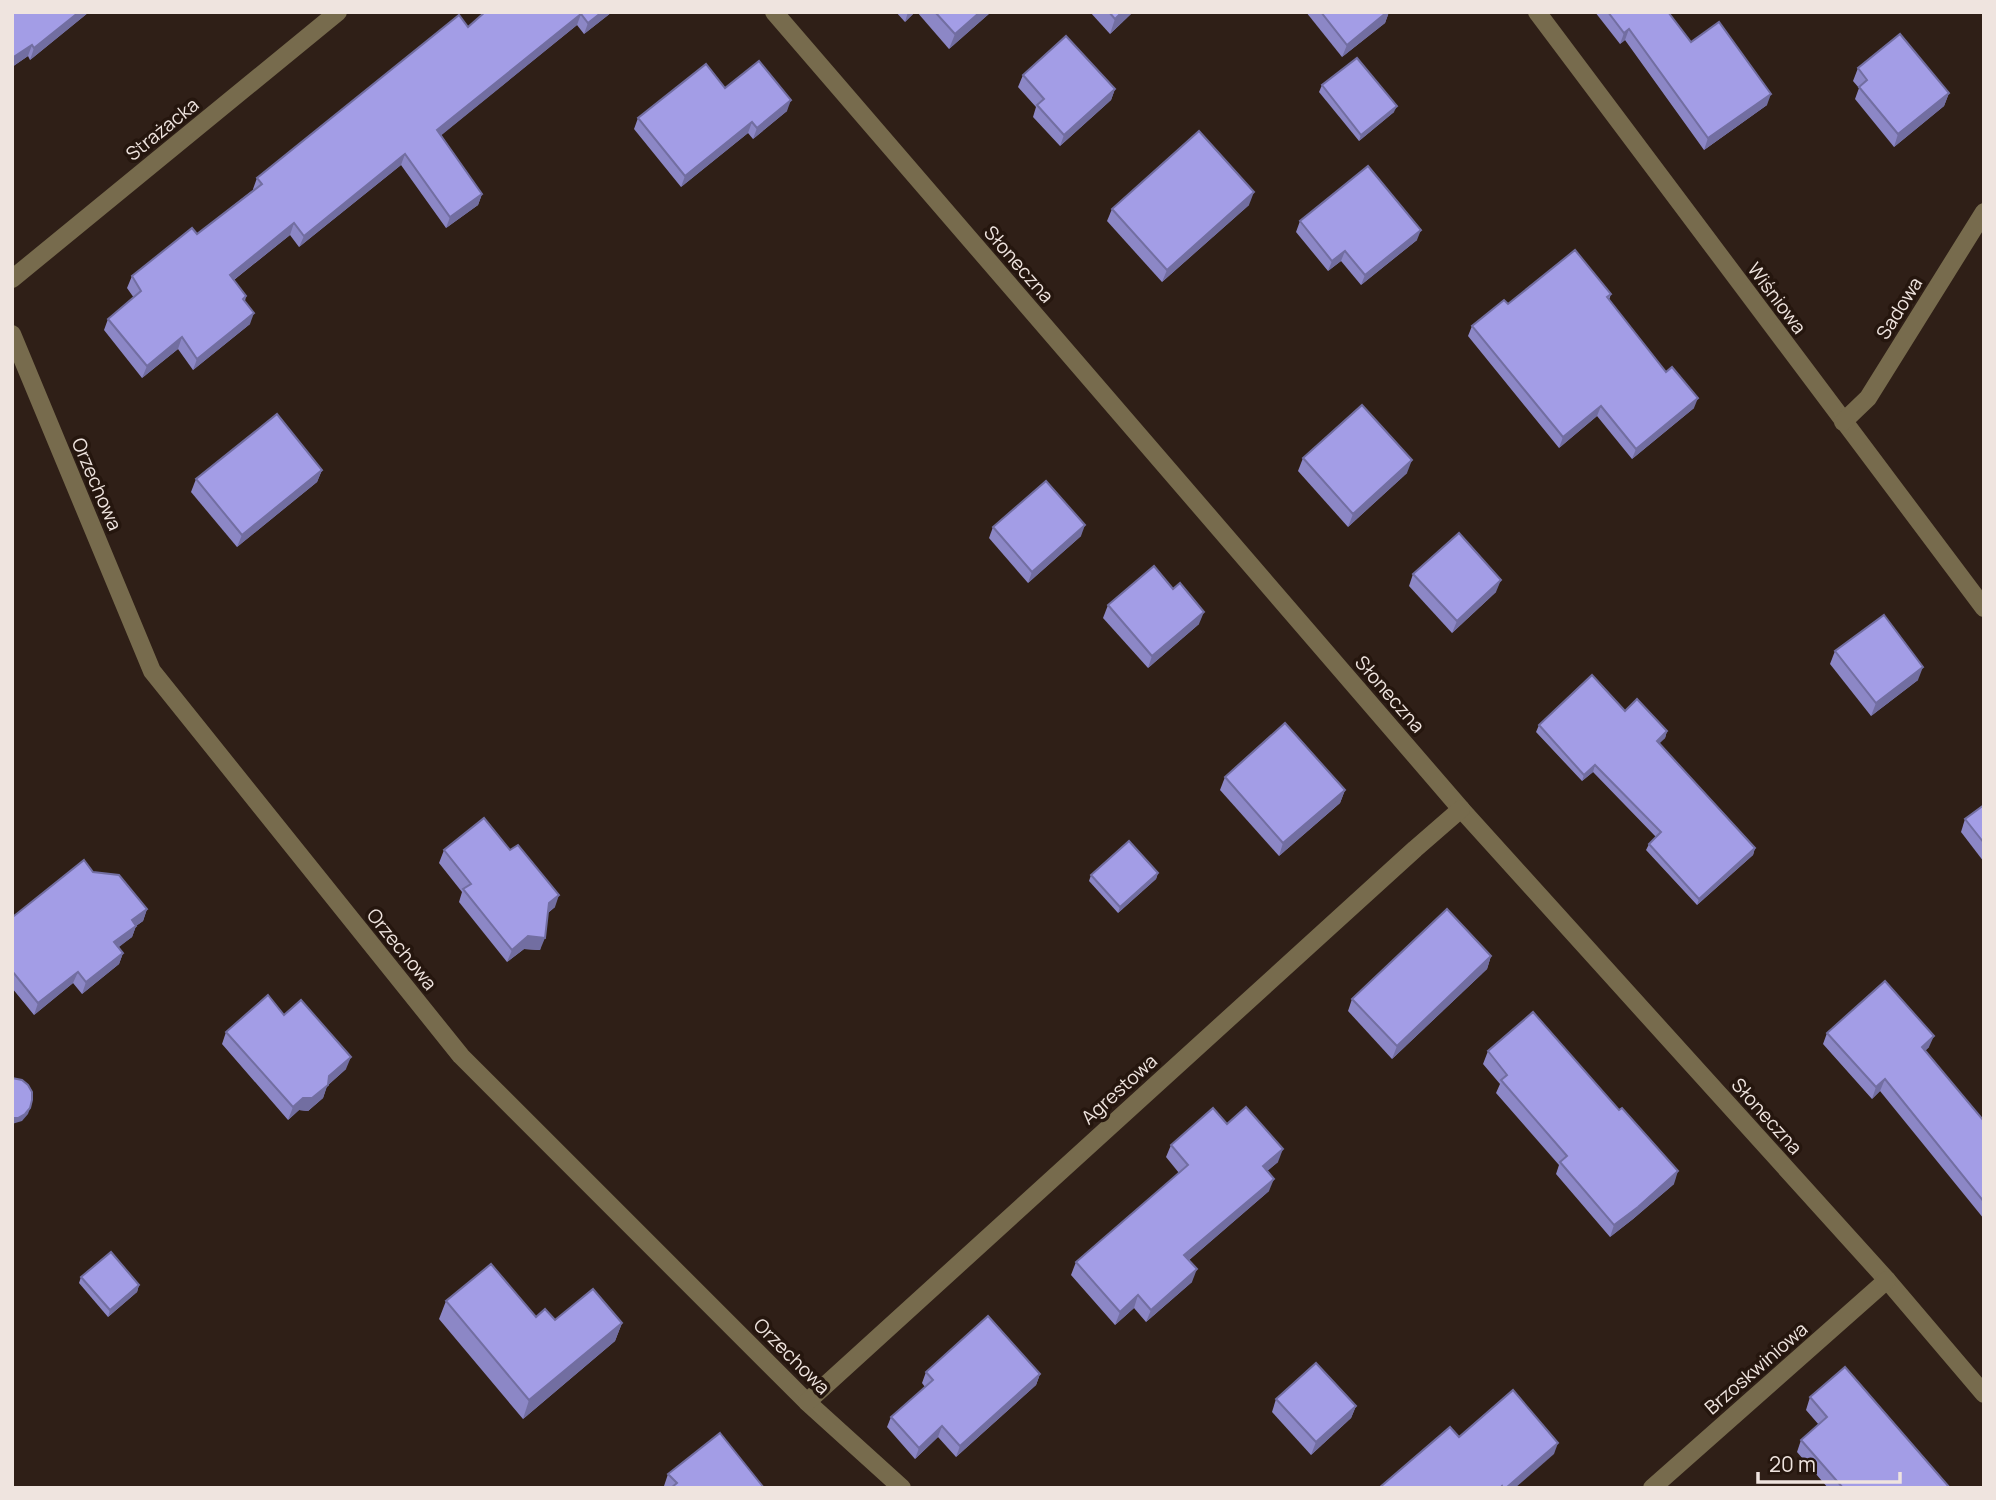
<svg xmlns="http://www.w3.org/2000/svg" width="1996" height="1500" font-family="Manrope,sans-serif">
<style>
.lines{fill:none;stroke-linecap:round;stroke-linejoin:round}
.minor{stroke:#776b4d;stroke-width:18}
.wall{fill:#8c87c6}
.shaded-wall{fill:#726ea1}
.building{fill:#a39de6;stroke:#726ea1;stroke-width:2}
.labels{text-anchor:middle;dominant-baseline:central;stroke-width:7;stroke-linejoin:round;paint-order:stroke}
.street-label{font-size:19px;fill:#efe4df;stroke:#25160e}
</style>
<rect width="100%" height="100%" fill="#2f1f17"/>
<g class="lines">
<g class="minor">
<polyline points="774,12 1461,809 1887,1280 1984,1394"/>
<polyline points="1537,12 1984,608"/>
<polyline points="12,279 338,12"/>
<polyline points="12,334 152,671 461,1056 807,1402 902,1488"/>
<polyline points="1843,422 1868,398 1984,212"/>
<polyline points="807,1402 1415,849 1461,809"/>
<polyline points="1652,1488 1887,1280"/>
</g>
</g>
<g class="wall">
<polygon points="12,12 89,12 30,60 28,56 12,67"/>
<polygon points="485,12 612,12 584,34 577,25 441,135 482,194 478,205 446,228 401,165 299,247 290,235 234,280 246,296 245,301 250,324 193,370 178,349 142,378 104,330 108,319 134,298 127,288 132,276 197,234 253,190 253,189 257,178 468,27"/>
<polygon points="896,12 915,12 905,22"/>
<polygon points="917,12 991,12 949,49"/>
<polygon points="1090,12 1133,12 1110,34"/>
<polygon points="1306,12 1389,12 1385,23 1342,57"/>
<polygon points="1595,12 1668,12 1691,42 1767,105 1704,150 1625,40 1620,44"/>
<polygon points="1858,68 1949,93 1944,106 1894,147 1855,99 1859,88 1853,81"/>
<polygon points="1023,75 1115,89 1111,100 1060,146 1033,117 1036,107 1018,87"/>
<polygon points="1322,85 1394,112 1359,141 1319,92"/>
<polygon points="725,88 787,111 753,139 748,133 681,187 634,129 638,118"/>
<polygon points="1249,205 1162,282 1107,221 1112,209"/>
<polygon points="1300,221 1417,240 1361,285 1341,261 1328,271 1296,232"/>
<polygon points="1611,294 1609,300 1694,408 1632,459 1597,416 1559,448 1468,336 1472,326 1508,304"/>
<polygon points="1303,458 1407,473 1348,527 1298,471"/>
<polygon points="322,470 317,482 237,547 191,492 196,479"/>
<polygon points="993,527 1081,536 1028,583 989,538"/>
<polygon points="1413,574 1496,592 1452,633 1409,586"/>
<polygon points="1173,589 1199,624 1148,668 1103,618 1108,605"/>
<polygon points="1835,651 1918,680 1871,716 1830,664"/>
<polygon points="1625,711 1667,731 1665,738 1659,743 1755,848 1753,855 1697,905 1646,850 1649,844 1656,837 1593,772 1582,781 1536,732 1539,725"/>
<polygon points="1225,777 1345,790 1340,803 1279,856 1220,790"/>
<polygon points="1984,805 1984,862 1961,832 1965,819"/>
<polygon points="444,850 555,907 548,913 540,950 524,949 507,962 459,902 462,892 439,863"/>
<polygon points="93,872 147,909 143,921 136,926 132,937 118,947 123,953 119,964 82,994 73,983 34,1015 12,988 12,914 14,916"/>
<polygon points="1158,873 1156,879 1118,913 1089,881 1091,875"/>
<polygon points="1491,956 1487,969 1392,1059 1348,1011 1352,999"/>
<polygon points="284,1015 346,1069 327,1086 323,1098 308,1111 299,1110 288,1120 222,1044 226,1032"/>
<polygon points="1827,1033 1929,1047 1925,1051 1984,1121 1984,1219 1880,1091 1872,1099 1823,1044"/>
<polygon points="1488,1051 1674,1184 1633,1219 1610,1237 1556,1174 1559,1165 1496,1093 1500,1084 1483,1064"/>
<polygon points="1227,1124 1278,1162 1267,1171 1269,1191 1189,1260 1192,1282 1146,1322 1134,1308 1115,1325 1071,1275 1076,1262 1179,1173 1166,1157 1171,1145"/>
<polygon points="81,1277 139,1285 137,1292 108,1317 79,1283"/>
<polygon points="446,1301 555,1320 622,1323 615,1341 523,1419 439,1319"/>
<polygon points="926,1372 1040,1374 1036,1385 956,1457 938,1437 915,1459 887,1427 891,1417 925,1387 922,1383"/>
<polygon points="1810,1397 1950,1488 1828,1488 1797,1452 1801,1440 1819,1425 1806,1410"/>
<polygon points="1276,1399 1356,1406 1351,1418 1311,1455 1272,1412"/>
<polygon points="668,1474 764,1488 665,1488 664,1486"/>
</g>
<g class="shaded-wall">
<polygon points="79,12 89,12 30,60 34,48"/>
<polygon points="602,12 612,12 584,34 588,23"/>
<polygon points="908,12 915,12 905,22"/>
<polygon points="980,12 991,12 949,49 955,34"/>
<polygon points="1122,12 1133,12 1110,34 1115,19"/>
<polygon points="1387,12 1389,12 1385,23 1342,57 1347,45"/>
<polygon points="581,14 577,25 433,142 437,130"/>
<polygon points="1629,29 1625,40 1620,44 1624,33"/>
<polygon points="32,45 28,56 12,67 12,58"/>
<polygon points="1115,89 1111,100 1060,146 1064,135"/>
<polygon points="1949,93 1944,106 1894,147 1898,134"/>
<polygon points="1771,94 1767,105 1704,150 1708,138"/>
<polygon points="791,100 787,111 753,139 757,128"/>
<polygon points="1397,106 1394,112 1359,141 1361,135"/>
<polygon points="752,122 748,133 681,187 685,176"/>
<polygon points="405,154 401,165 299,247 304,236"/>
<polygon points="1254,192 1249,205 1162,282 1167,270"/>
<polygon points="482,194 478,205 446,228 450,217"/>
<polygon points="294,223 290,235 226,286 230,275"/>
<polygon points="1421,230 1417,240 1361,285 1365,275"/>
<polygon points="1345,251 1341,261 1328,271 1332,261"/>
<polygon points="254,313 250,324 193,370 197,359"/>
<polygon points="182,337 178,349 142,378 147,366"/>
<polygon points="1698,398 1694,408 1632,459 1636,449"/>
<polygon points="1601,406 1597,416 1559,448 1563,437"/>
<polygon points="1412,460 1407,473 1348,527 1353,514"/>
<polygon points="322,470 317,482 237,547 242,535"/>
<polygon points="1085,525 1081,536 1028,583 1032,572"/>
<polygon points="1501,580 1496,592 1452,633 1457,621"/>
<polygon points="1204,612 1199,624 1148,668 1152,656"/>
<polygon points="1923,667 1918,680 1871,716 1876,703"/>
<polygon points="1667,731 1665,738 1655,748 1657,741"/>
<polygon points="1595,765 1593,772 1582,781 1584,775"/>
<polygon points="1345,790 1340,803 1279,856 1283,843"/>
<polygon points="1755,848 1753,855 1697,905 1699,899"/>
<polygon points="1158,873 1156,879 1118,913 1120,907"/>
<polygon points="559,895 555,907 545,915 549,903"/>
<polygon points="147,909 143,921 136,926 132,937 110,954 114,942 132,920"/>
<polygon points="528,936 545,938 540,950 524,949 507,962 512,950"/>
<polygon points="123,953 119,964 82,994 86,982"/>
<polygon points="1491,956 1487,969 1392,1059 1397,1046"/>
<polygon points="78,972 73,983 34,1015 38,1003"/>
<polygon points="1934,1036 1929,1047 1917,1058 1922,1047"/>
<polygon points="351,1057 346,1069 327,1086 323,1098 308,1111 299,1110 288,1120 293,1107"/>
<polygon points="1885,1079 1880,1091 1872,1099 1876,1087"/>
<polygon points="30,1108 28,1114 22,1121 12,1124 12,1118"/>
<polygon points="1283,1149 1278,1162 1259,1178 1263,1166"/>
<polygon points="1678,1171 1674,1184 1633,1219 1610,1237 1614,1225"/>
<polygon points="1274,1179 1269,1191 1180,1268 1184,1255"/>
<polygon points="1197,1269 1192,1282 1146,1322 1151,1310"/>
<polygon points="139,1285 137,1292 108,1317 110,1310"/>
<polygon points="1138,1295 1134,1308 1115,1325 1120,1312"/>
<polygon points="622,1323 615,1341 523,1419 529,1400"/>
<polygon points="1040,1374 1036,1385 956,1457 960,1446"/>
<polygon points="1356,1406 1351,1418 1311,1455 1316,1442"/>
<polygon points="942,1426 938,1437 915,1459 919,1448"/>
<polygon points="1558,1443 1554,1454 1515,1488 1506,1488"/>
</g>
<g class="building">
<polygon points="12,12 79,12 34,48 32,45 12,58"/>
<polygon points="485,12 602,12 588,23 581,14 437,130 482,194 450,217 405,154 304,236 294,223 230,275 246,296 243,299 254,313 197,359 182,337 147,366 108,319 141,291 132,276 192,228 197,234 262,184 257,178 459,15 468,27"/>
<polygon points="935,12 980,12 955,34"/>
<polygon points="1109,12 1122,12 1115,19"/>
<polygon points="1321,12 1387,12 1347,45"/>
<polygon points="1608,12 1668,12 1691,42 1719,22 1771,94 1708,138 1629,29 1624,33"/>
<polygon points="1900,34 1949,93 1898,134 1859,87 1867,80 1858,68"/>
<polygon points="1066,36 1115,89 1064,135 1037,105 1044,99 1023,75"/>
<polygon points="1357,58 1397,106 1361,135 1322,85"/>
<polygon points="759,61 791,100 757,128 752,122 685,176 638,118 706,64 725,88"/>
<polygon points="1199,131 1254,192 1167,270 1112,209"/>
<polygon points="1368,166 1421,230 1365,275 1345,251 1332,261 1300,221"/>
<polygon points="1575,250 1611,294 1607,297 1666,372 1672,367 1698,398 1636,449 1601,406 1563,437 1472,326 1504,300 1508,304"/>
<polygon points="1362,405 1412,460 1353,514 1303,458"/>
<polygon points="277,414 322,470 242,535 196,479"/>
<polygon points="1046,481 1085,525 1032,572 993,527"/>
<polygon points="1459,533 1501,580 1457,621 1413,574"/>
<polygon points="1154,566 1173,589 1180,583 1204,612 1152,656 1108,605"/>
<polygon points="1884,615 1923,667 1876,703 1835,651"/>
<polygon points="1592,675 1625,711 1637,699 1667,731 1657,741 1755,848 1699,899 1649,844 1661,832 1595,765 1584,775 1539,725"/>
<polygon points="1285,723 1345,790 1283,843 1225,777"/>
<polygon points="1984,805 1984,843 1965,819"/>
<polygon points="484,818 510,850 518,845 559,895 549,903 545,938 528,936 512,950 463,889 471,884 444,850"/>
<polygon points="1129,841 1158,873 1120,907 1091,875"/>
<polygon points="84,860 93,872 119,875 147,909 132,920 136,926 114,942 123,953 86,982 78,972 38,1003 12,971 12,914 14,916"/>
<polygon points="1447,909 1491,956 1397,1046 1352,999"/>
<polygon points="1885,981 1934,1036 1922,1047 1984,1121 1984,1202 1885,1079 1876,1087 1827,1033"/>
<polygon points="268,995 284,1015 301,1000 351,1057 329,1076 328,1085 312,1098 303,1098 293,1107 226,1032"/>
<polygon points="1533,1012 1619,1110 1622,1108 1678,1171 1638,1207 1614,1225 1560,1162 1567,1156 1501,1080 1507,1075 1488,1051"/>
<polygon points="12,1078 22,1080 28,1085 32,1092 32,1100 30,1108 25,1114 18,1118 12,1118"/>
<polygon points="1246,1107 1283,1149 1263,1166 1274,1179 1184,1255 1197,1269 1151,1310 1138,1295 1120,1312 1076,1262 1188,1165 1171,1145 1213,1108 1227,1124"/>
<polygon points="111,1252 139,1285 110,1310 81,1277"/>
<polygon points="491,1264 536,1317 545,1309 555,1320 593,1289 622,1323 529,1400 446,1301"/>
<polygon points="988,1316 1040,1374 960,1446 942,1426 919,1448 891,1417 933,1380 926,1372"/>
<polygon points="1316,1363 1356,1406 1316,1442 1276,1399"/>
<polygon points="1845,1367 1950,1488 1843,1488 1801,1440 1827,1417 1810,1397"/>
<polygon points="1513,1390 1558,1443 1506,1488 1503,1488 1502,1486 1500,1488 1379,1488 1450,1427 1459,1437"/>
<polygon points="720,1433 764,1488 671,1488 677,1483 668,1474"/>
</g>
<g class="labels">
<g class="street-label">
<text transform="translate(162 129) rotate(-39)">Strażacka</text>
<text transform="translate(1019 264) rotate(49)">Słoneczna</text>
<text transform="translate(1777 298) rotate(53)">Wiśniowa</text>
<text transform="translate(1899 308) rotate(-58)">Sadowa</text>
<text transform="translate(97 484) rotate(67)">Orzechowa</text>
<text transform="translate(1390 694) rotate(49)">Słoneczna</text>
<text transform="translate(402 949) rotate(51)">Orzechowa</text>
<text transform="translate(1119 1089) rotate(-42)">Agrestowa</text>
<text transform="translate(1767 1116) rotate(48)">Słoneczna</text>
<text transform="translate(792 1356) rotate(45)">Orzechowa</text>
<text transform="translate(1756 1368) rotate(-41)">Brzoskwiniowa</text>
</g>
</g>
<rect width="1996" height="1500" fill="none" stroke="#efe4df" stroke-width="28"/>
<path d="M1758 1472v10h142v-10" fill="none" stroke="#efe4df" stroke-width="3.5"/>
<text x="1769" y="1472" font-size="21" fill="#efe4df" stroke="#25160e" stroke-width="5" paint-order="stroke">20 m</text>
</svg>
